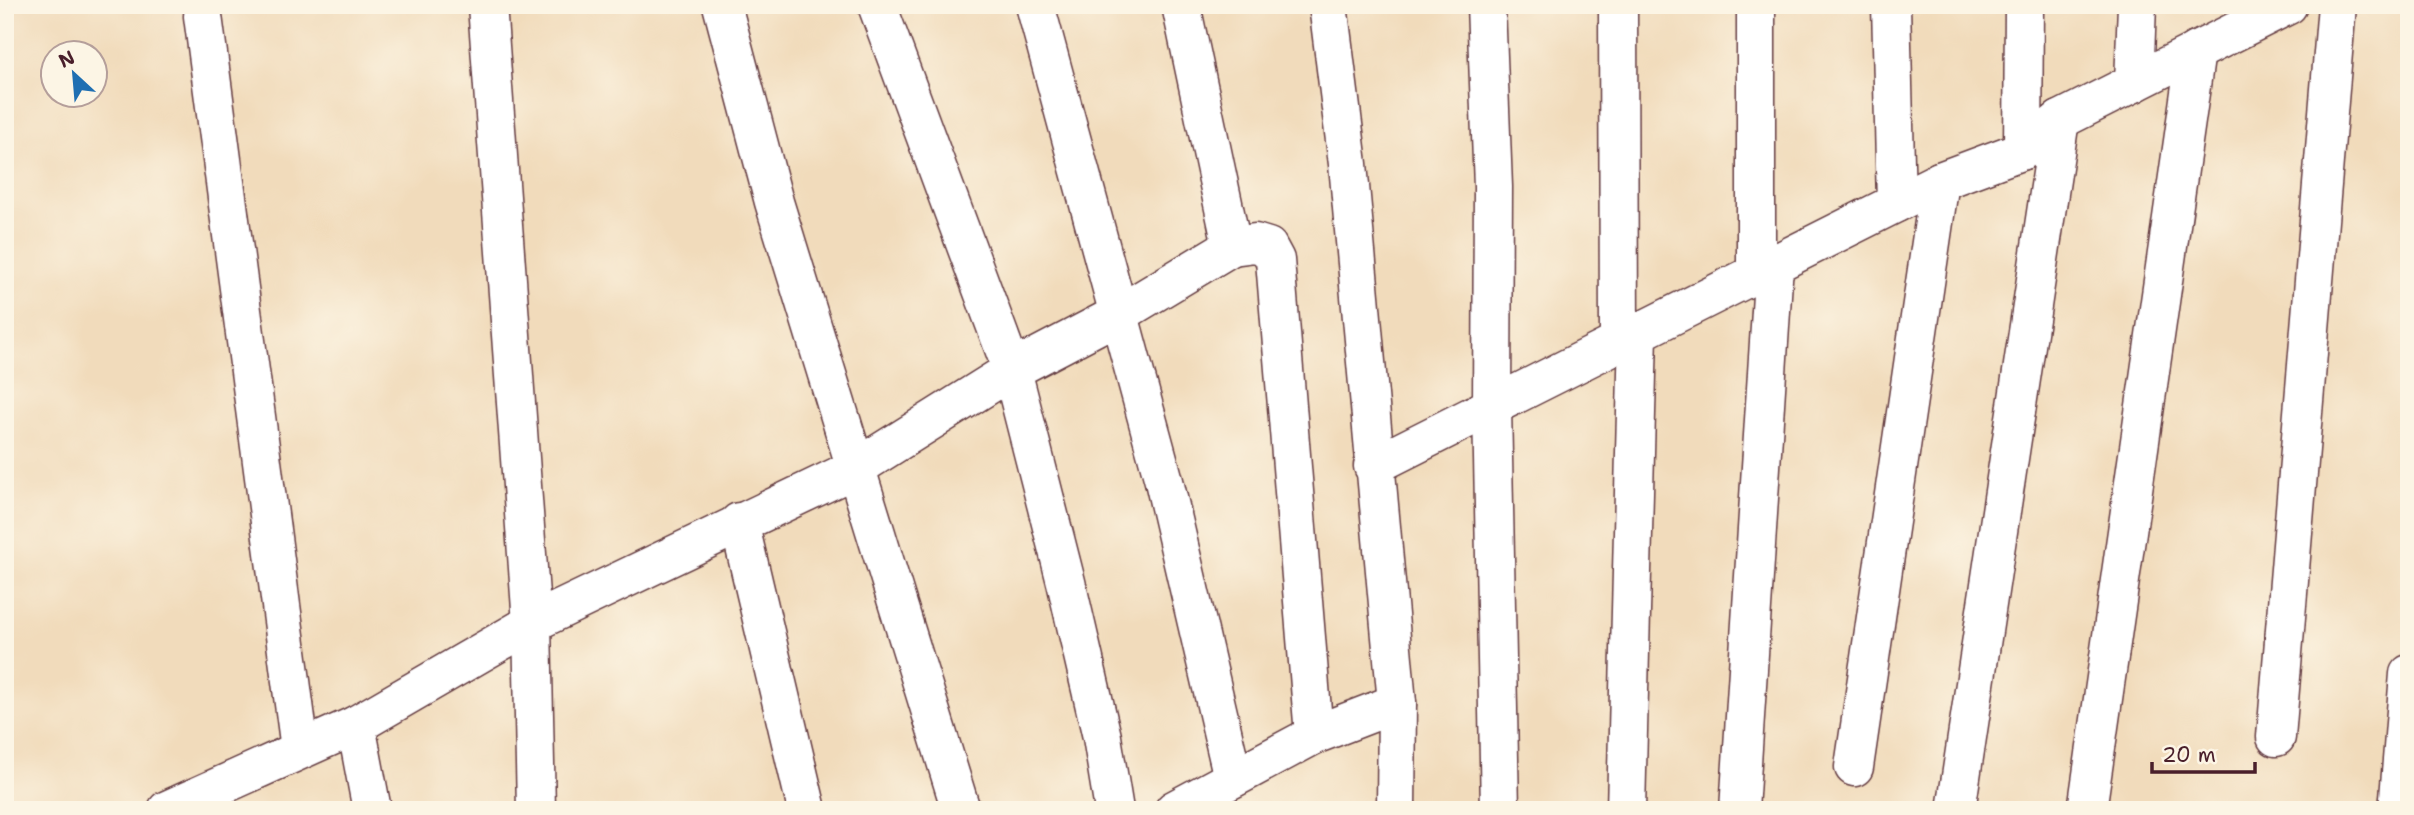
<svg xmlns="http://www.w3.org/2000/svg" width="2414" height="815" font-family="'Shantell Sans',sans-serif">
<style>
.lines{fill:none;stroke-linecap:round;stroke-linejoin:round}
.minor-casing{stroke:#633b41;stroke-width:41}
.minor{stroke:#fff;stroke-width:38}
</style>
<rect width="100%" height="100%" fill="#fcf5e5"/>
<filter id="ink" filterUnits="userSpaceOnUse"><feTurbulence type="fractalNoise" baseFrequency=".0143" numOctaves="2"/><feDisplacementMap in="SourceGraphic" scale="14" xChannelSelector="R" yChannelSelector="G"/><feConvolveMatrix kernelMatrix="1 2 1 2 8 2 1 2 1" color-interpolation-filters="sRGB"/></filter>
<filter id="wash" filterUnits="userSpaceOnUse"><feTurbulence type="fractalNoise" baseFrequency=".00686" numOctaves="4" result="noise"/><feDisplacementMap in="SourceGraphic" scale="28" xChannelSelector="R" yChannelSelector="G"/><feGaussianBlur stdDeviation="1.57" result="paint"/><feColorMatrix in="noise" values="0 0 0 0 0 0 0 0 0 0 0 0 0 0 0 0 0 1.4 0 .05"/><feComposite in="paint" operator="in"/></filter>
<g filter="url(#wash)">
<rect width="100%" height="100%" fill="#f1dbbb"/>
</g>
<g filter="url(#ink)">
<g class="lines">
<g class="minor-casing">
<g id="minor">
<polyline points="487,5 532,623 536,810"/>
<polyline points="722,5 774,202 961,810"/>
<polyline points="877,5 1012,370 1066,582 1102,737 1114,810"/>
<polyline points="1035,5 1164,481 1233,778"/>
<polyline points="1181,5 1232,246 1255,243 1268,247 1275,260 1314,735"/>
<polyline points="1328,5 1348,164 1397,703 1396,810"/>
<polyline points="1486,5 1493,187 1492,406 1500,810"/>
<polyline points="1618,5 1619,342"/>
<polyline points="1756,5 1756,273"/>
<polyline points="1891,5 1896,203"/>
<polyline points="203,16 300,749"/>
<polyline points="2134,83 2137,5"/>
<polyline points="2023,150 2024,5"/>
<polyline points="1373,466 1940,181 2023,150 2060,120 2288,5"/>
<polyline points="739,522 807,810"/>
<polyline points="356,725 372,810"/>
<polyline points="2276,737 2337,5"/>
<polyline points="1854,767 1940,181"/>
<polyline points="167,810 356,725 532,623 856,468 1012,370 1119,314 1232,246"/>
<polyline points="1174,810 1314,735 1397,703"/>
<polyline points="1626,810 1638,333"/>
<polyline points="1739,810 1774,264"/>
<polyline points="1956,810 2060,120"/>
<polyline points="2087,810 2196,51"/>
<polyline points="2398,810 2409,674"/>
</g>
</g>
<use href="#minor" class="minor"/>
</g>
</g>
<rect width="2414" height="815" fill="none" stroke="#fcf5e5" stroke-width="28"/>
<g transform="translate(74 74) rotate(334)"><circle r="33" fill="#fcf5e5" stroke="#b59f9b" stroke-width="2"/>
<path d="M0-5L12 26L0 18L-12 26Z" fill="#1f6fb2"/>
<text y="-10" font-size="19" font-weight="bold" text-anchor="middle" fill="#4a1f2b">N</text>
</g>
<path d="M2152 762v10h103v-10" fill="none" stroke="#4a1f2b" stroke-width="3.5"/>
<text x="2162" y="762" font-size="21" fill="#4a1f2b" stroke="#fcf5e5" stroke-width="5" paint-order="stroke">20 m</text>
</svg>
